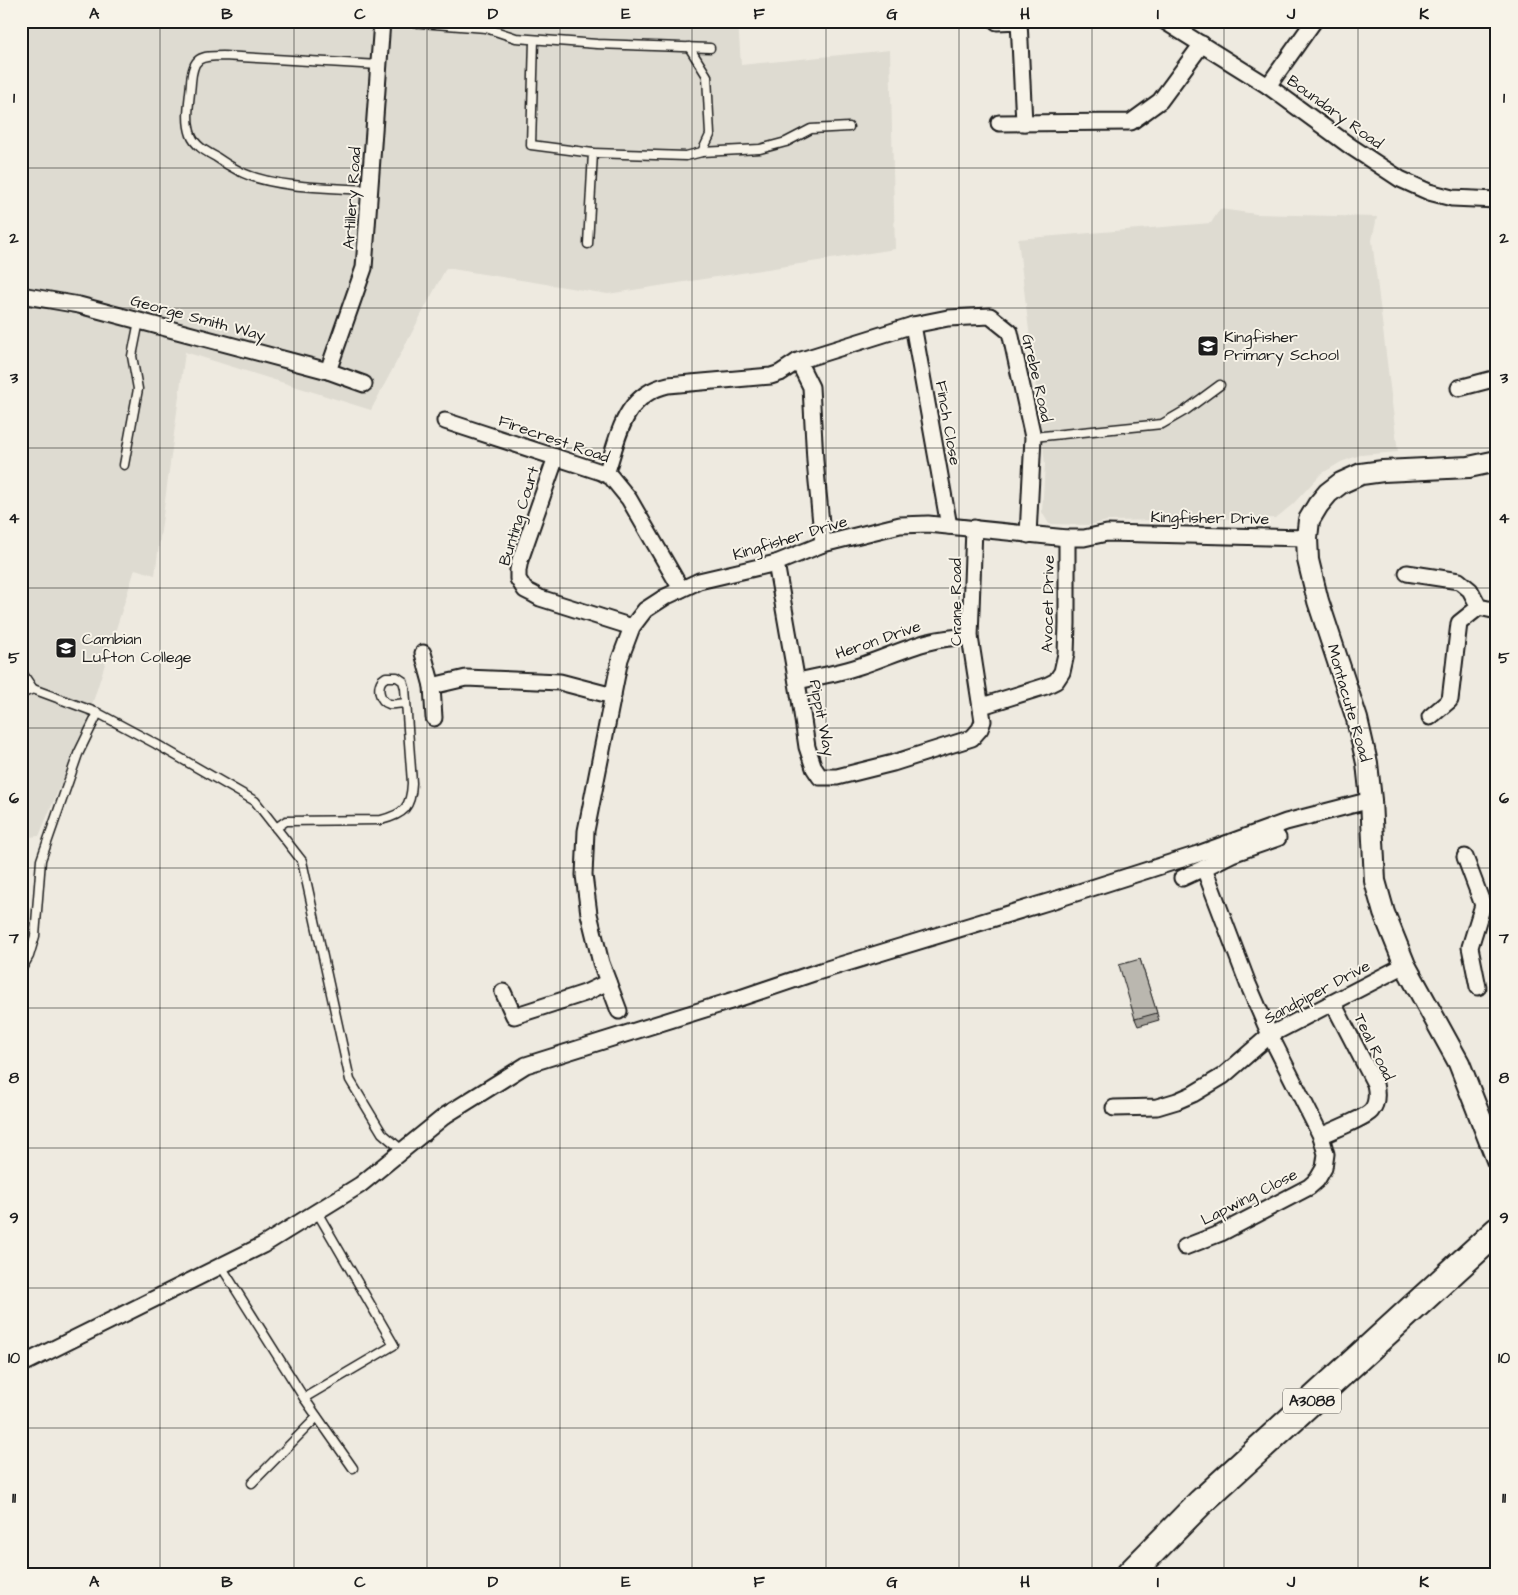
<svg xmlns="http://www.w3.org/2000/svg" width="1518" height="1595" font-family="'Architects Daughter',sans-serif">
<style>
.built{fill:#dedbd1}
.lines{fill:none;stroke-linecap:round;stroke-linejoin:round}
.lane-casing{stroke:#1c1c1c;stroke-width:11}
.street-casing{stroke:#1c1c1c;stroke-width:19}
.secondary-casing{stroke:#1c1c1c;stroke-width:24}
.highway-casing{stroke:#1c1c1c;stroke-width:30}
.lane{stroke:#f7f3e8;stroke-width:8}
.street{stroke:#f7f3e8;stroke-width:15}
.secondary{stroke:#f7f3e8;stroke-width:20}
.highway{stroke:#f7f3e8;stroke-width:26}
.wall{fill:#a09d96;stroke:#1c1c1c}
.building{fill:#bab7af;stroke:#1c1c1c}
.grid{fill:none;stroke:#1c1c1c;stroke-width:1;stroke-opacity:0.55}
.labels{text-anchor:middle;dominant-baseline:central;stroke-width:4;stroke-linejoin:round;paint-order:stroke}
.shield{fill:#f7f3e8;stroke:#5e5c59;stroke-width:1}
.shield-label{font-size:15px;font-weight:bold;fill:#1c1c1c}
.street-label{font-size:16px;fill:#1c1c1c;stroke:#f7f3e8}
.poi-label{font-size:16px;fill:#1c1c1c;stroke:#f7f3e8;text-anchor:start}
.neatline{fill:none;stroke:#1c1c1c;stroke-width:2}
.grid-label{font-size:16px;text-anchor:middle;font-weight:bold;fill:#1c1c1c}
</style>
<rect width="100%" height="100%" fill="#eeeae0"/>
<filter id="ink" filterUnits="userSpaceOnUse"><feTurbulence type="fractalNoise" baseFrequency=".02" numOctaves="2"/><feDisplacementMap in="SourceGraphic" scale="10" xChannelSelector="R" yChannelSelector="G"/><feConvolveMatrix kernelMatrix="1 2 1 2 8 2 1 2 1" color-interpolation-filters="sRGB"/></filter>
<g filter="url(#ink)">
<g class="built">
<polygon points="21,21 738,21 741,65 890,50 895,249 608,294 446,268 371,410 185,352 155,575 135,569 85,727 39,836 29,837 21,871"/>
<polygon points="1220,209 1256,214 1377,217 1372,240 1398,452 1360,455 1341,462 1321,474 1293,504 1276,518 1108,521 1090,525 1049,524 1042,512 1045,464 1018,239 1211,223"/>
</g>
<g class="lines">
<g class="lane-casing">
<g id="lane">
<polyline points="395,21 486,28 516,38 597,44 710,48"/>
<polyline points="534,40 531,145 593,153 588,244"/>
<polyline points="702,152 760,149 786,142 811,129 849,127"/>
<polyline points="593,153 686,156 702,152 710,135 707,76 689,47"/>
<path d="M370 190C333 188 271 188 239 171 231 167 223 162 216 157 207 152 195 146 191 135 185 119 190 99 191 82 193 57 200 56 223 56L379 65"/>
<polyline points="1033,437 1162,424 1186,410 1220,385"/>
<polyline points="124,465 138,389 132,356 139,321"/>
<polyline points="21,671 33,689"/>
<polyline points="21,694 33,689 98,713 156,744 255,801 302,861 350,1080 382,1133 402,1150"/>
<path d="M276 828 286 821 381 820C404 814 411 808 412 783L405 688 403 681 397 677H386L382 680C377 687 379 701 389 704 394 705 401 703 406 703"/>
<polyline points="21,970 29,956 35,936 41,860 78,754 98,713"/>
<polyline points="221,1266 304,1398 394,1345 317,1212"/>
<polyline points="304,1398 353,1468"/>
<polyline points="252,1483 317,1417"/>
</g>
</g>
<g class="street-casing">
<g id="street">
<polyline points="1164,21 1268,86 1350,146 1400,179 1429,192 1452,198 1497,200"/>
<polyline points="997,22 1019,21 1024,123"/>
<polyline points="1268,86 1314,21"/>
<polyline points="999,123 1131,122 1160,101 1202,44"/>
<polyline points="21,295 79,305 328,371 364,384"/>
<polyline points="913,325 949,526"/>
<polyline points="798,361 811,387 815,461 823,544"/>
<polyline points="328,371 364,268 382,21"/>
<polyline points="1459,388 1497,378"/>
<polyline points="445,421 601,472 611,477 629,499 681,589"/>
<polyline points="556,457 520,560 518,570 518,579 525,590 533,594 540,598 632,627"/>
<path d="M606 474C619 436 623 395 668 385L771 376 780 373 798 361 913 325 948 318 990 316 1010 332 1033 437 1028 535"/>
<polyline points="776,563 800,700 807,747 814,768 820,777 837,777 893,763 972,738 980,729 983,721 970,637 974,528"/>
<polyline points="1407,573 1459,581 1470,590 1479,607 1497,611"/>
<polyline points="423,653 432,686 434,718"/>
<path d="M797 681C818 677 839 673 860 666 899 653 928 636 970 637"/>
<polyline points="432,686 466,678 560,682 613,696"/>
<polyline points="982,706 1046,686 1056,681 1062,672 1066,654 1067,624 1067,538"/>
<polyline points="1430,717 1450,700 1459,623 1479,607"/>
<polyline points="1465,857 1483,905 1470,947 1478,987"/>
<polyline points="1204,868 1232,854 1278,838"/>
<polyline points="1182,878 1204,868 1248,984 1270,1035 1321,1136 1326,1154 1324,1168 1317,1180 1309,1187 1221,1233 1185,1247"/>
<polyline points="503,992 514,1016 585,993 608,982"/>
<polyline points="619,1011 601,963 589,914 584,875 586,831 620,659 632,627 645,610 665,597 699,581 776,563 823,544 900,525 928,524 1067,538 1084,538 1107,533 1307,538"/>
<polyline points="1114,1108 1157,1107 1177,1101 1193,1094 1223,1076 1270,1035 1405,965"/>
<path d="M1321 1136C1331 1131 1365 1118 1371 1111 1378 1103 1377 1093 1375 1084L1333 1003"/>
<polyline points="21,1365 263,1245 360,1185 446,1115 526,1065 734,1000 814,973 1051,901 1198,854 1286,822 1371,800"/>
</g>
</g>
<g class="secondary-casing">
<polyline id="secondary" points="1497,461 1469,467 1383,471 1361,474 1341,483 1328,493 1318,505 1309,520 1307,538 1308,560 1318,601 1357,719 1367,763 1371,800 1375,881 1384,913 1405,965 1459,1063 1497,1160"/>
</g>
<g class="highway-casing">
<polyline id="highway" points="1130,1574 1201,1502 1497,1231"/>
</g>
<use href="#lane" class="lane"/>
<use href="#street" class="street"/>
<use href="#secondary" class="secondary"/>
<use href="#highway" class="highway"/>
</g>
<polygon class="wall" points="1140,959 1159,1020 1138,1026 1135,1019"/>
<polygon class="building" points="1140,959 1157,1013 1135,1019 1119,965"/>
</g>
<path class="grid" d="M160 21V1574M294 21V1574M427 21V1574M560 21V1574M692 21V1574M826 21V1574M959 21V1574M1092 21V1574M1224 21V1574M1358 21V1574M21 168H1497M21 308H1497M21 448H1497M21 588H1497M21 728H1497M21 868H1497M21 1008H1497M21 1148H1497M21 1288H1497M21 1428H1497"/>
<defs>
<g id="school-square" transform="scale(1.125)"><rect x="-9" y="-9" width="18" height="18" rx="4" fill="#1c1c1c" stroke="#f7f3e8"/><path d="M0-5L7-2L0 1L-7-2ZM-4 1L0 2.5L4 1V4Q0 6-4 4Z" fill="#fff"/></g>
<g id="university-square" transform="scale(1.125)"><rect x="-9" y="-9" width="18" height="18" rx="4" fill="#1c1c1c" stroke="#f7f3e8"/><path d="M0-5L7-2L0 1L-7-2ZM-4 1L0 2.5L4 1V4Q0 6-4 4Z" fill="#fff"/></g>
</defs>
<g fill-rule="evenodd">
<use href="#school-square" x="1208" y="346"/>
<use href="#university-square" x="66" y="648"/>
</g>
<g class="labels">
<rect class="shield" x="1283" y="1388.5" width="58" height="25" rx="4"/>
<g class="shield-label">
<text x="1312" y="1401">A3088</text>
</g>
<g class="street-label">
<text transform="translate(1335 112) rotate(36)">Boundary Road</text>
<text transform="translate(352 198) rotate(-86)">Artillery Road</text>
<text transform="translate(198 318) rotate(15)">George Smith Way</text>
<text transform="translate(1037 378) rotate(77)">Grebe Road</text>
<text transform="translate(948 423) rotate(80)">Finch Close</text>
<text transform="translate(554 439) rotate(19)">Firecrest Road</text>
<text transform="translate(519 516) rotate(-73)">Bunting Court</text>
<text transform="translate(1210 518) rotate(1)">Kingfisher Drive</text>
<text transform="translate(790 538) rotate(-17)">Kingfisher Drive</text>
<text transform="translate(956 602) rotate(-90)">Crane Road</text>
<text transform="translate(1048 604) rotate(-89)">Avocet Drive</text>
<text transform="translate(878 640) rotate(-19)">Heron Drive</text>
<text transform="translate(1349 703) rotate(74)">Montacute Road</text>
<text transform="translate(822 718) rotate(79)">Pippit Way</text>
<text transform="translate(1317 992) rotate(-28)">Sandpiper Drive</text>
<text transform="translate(1374 1047) rotate(64)">Teal Road</text>
<text transform="translate(1249 1197) rotate(-27)">Lapwing Close</text>
</g>
<g class="poi-label">
<text x="1224" y="337">Kingfisher<tspan x="1224" dy="18">Primary School</tspan></text>
<text x="82" y="639">Cambian<tspan x="82" dy="18">Lufton College</tspan></text>
</g>
</g>
<rect width="1518" height="1595" fill="none" stroke="#f7f3e8" stroke-width="55"/>
<rect x="28" y="28" width="1462" height="1540" class="neatline"/>
<g class="grid-label">
<text x="94" y="19">A</text>
<text x="227" y="19">B</text>
<text x="360" y="19">C</text>
<text x="493" y="19">D</text>
<text x="626" y="19">E</text>
<text x="759" y="19">F</text>
<text x="892" y="19">G</text>
<text x="1025" y="19">H</text>
<text x="1158" y="19">I</text>
<text x="1291" y="19">J</text>
<text x="1424" y="19">K</text>
<text x="14" y="103">1</text>
<text x="1504" y="103">1</text>
<text x="14" y="243">2</text>
<text x="1504" y="243">2</text>
<text x="14" y="383">3</text>
<text x="1504" y="383">3</text>
<text x="14" y="523">4</text>
<text x="1504" y="523">4</text>
<text x="14" y="663">5</text>
<text x="1504" y="663">5</text>
<text x="14" y="803">6</text>
<text x="1504" y="803">6</text>
<text x="14" y="943">7</text>
<text x="1504" y="943">7</text>
<text x="14" y="1083">8</text>
<text x="1504" y="1083">8</text>
<text x="14" y="1223">9</text>
<text x="1504" y="1223">9</text>
<text x="14" y="1363">10</text>
<text x="1504" y="1363">10</text>
<text x="14" y="1503">11</text>
<text x="1504" y="1503">11</text>
<text x="94" y="1587">A</text>
<text x="227" y="1587">B</text>
<text x="360" y="1587">C</text>
<text x="493" y="1587">D</text>
<text x="626" y="1587">E</text>
<text x="759" y="1587">F</text>
<text x="892" y="1587">G</text>
<text x="1025" y="1587">H</text>
<text x="1158" y="1587">I</text>
<text x="1291" y="1587">J</text>
<text x="1424" y="1587">K</text>
</g>
</svg>
